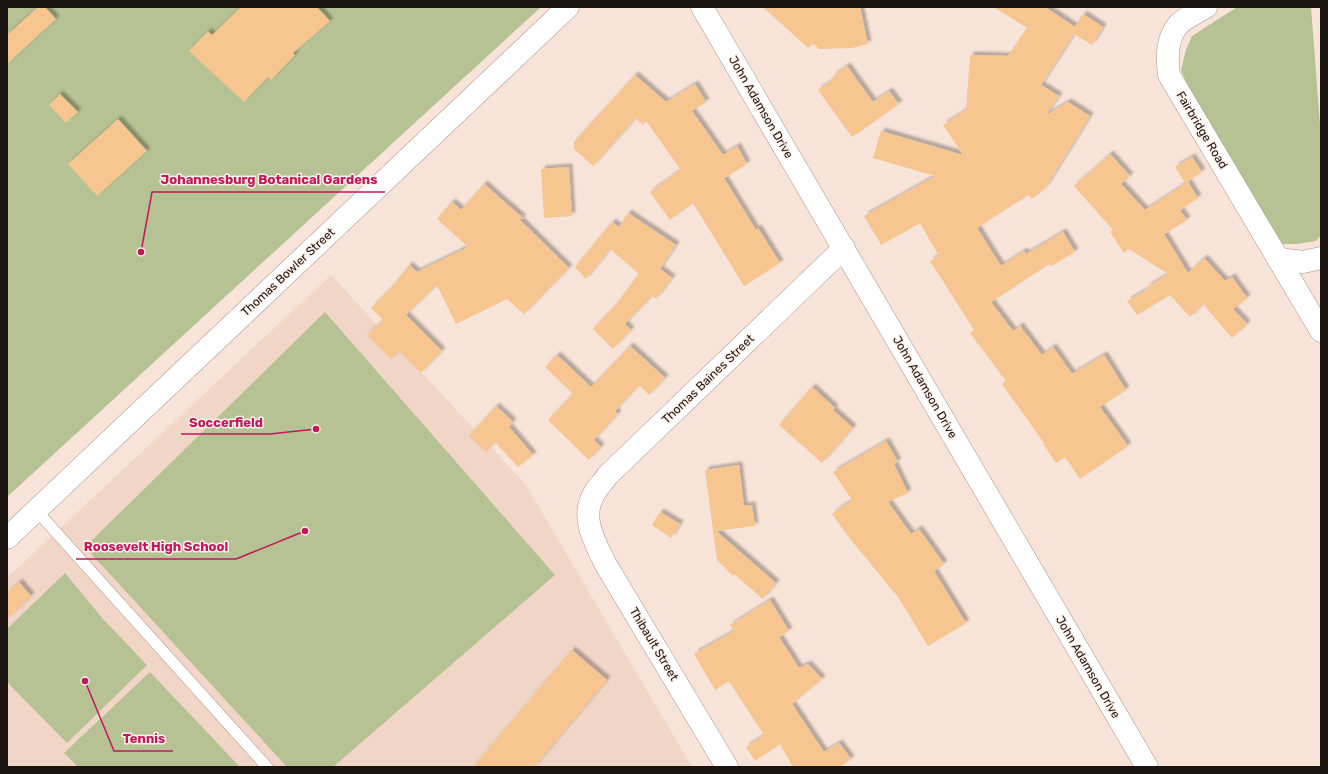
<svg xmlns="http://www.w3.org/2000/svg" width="1328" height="774" font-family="Rubik,sans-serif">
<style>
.built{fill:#f1d6c7}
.green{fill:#b6c294}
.building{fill:#f6c590;filter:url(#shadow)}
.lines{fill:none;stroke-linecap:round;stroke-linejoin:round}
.service-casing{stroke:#a6948a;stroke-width:12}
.minor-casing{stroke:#a6948a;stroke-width:23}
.service{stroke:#fff;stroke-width:11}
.minor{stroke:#fff;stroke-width:22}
.labels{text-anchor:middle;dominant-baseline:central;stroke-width:3;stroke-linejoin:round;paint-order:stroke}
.street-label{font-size:12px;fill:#1a1310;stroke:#fef2eb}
.leader{fill:none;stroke:#c2185b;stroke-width:1.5}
.callout-dot{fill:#c2185b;stroke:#fef2eb;stroke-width:1.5}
.callout-label{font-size:13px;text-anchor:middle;font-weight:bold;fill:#c2185b;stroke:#fef2eb;stroke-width:3;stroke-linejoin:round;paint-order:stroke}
</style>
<defs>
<filter id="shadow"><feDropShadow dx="3.5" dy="-3.5" stdDeviation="1" flood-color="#0004"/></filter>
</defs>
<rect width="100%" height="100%" fill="#f7e3d8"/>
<polygon class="built" points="331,275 526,485 692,767 7,767 7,578"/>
<g class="green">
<polygon points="7,7 541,7 7,497"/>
<polygon points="1237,7 1311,7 1321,138 1321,235 1316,241 1297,244 1282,244 1191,92 1181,70 1186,50 1192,36"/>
<polygon points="325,312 555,575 333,767 287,767 85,547"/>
<polygon points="65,573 103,619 147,665 67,743 7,682 7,629"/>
<polygon points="150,672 240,767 78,767 64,753"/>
</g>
<g class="building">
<polygon points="38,7 45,7 56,19 7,64 7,35"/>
<polygon points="241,7 317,7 330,21 293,53 295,55 271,80 268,77 244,102 189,51 208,31 212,35"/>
<polygon points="763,7 860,7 868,44 852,48 819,49 813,43 808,48"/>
<polygon points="994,7 1045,7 1075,27 1083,14 1103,27 1092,45 1074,34 1041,85 1059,96 1046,115 1068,102 1090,116 1046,187 1032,199 1028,195 977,228 1001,266 1024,251 1026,254 1063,232 1075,252 1051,266 1049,264 991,302 1013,331 1020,326 1042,355 1053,347 1072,374 1104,355 1126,390 1100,407 1128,446 1080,479 1065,457 1056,463 1043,444 1044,443 1002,384 1006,381 970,333 974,330 930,261 939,256 920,223 881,245 864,216 935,176 873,158 881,131 963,155 943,125 966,110 970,55 1008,56 1027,28"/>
<polygon points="847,66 873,102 889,91 899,104 852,137 818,90 834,79 833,76"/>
<polygon points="635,75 666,102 695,84 706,102 692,111 723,155 737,146 747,164 724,178 756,230 758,228 780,263 744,286 693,203 670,220 650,192 681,170 646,121 643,125 636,118 593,166 574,149 574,142"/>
<polygon points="60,94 78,112 66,123 49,105"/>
<polygon points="118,119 147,151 97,196 68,164"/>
<polygon points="1110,154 1130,176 1121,184 1145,210 1188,182 1198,198 1180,210 1187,220 1164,234 1188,273 1204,258 1225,281 1232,277 1247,298 1233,309 1247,324 1232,338 1203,304 1190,317 1170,295 1137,315 1127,301 1148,289 1147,287 1168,274 1129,249 1124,253 1110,232 1113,230 1074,186"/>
<polygon points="1192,157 1202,172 1185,183 1175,167"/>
<polygon points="569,167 572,216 544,218 541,169"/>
<polygon points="484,184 524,219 519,219 569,268 524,314 507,299 456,324 437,285 406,315 442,351 421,373 399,351 391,359 367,335 383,320 371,308 392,287 409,265 417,272 468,247 437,219 452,202 461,210"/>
<polygon points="628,213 676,245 660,269 672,278 656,299 652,296 625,324 631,330 613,349 593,329 614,307 639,274 610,249 586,279 575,267 612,222 619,227"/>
<polygon points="630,346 665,378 649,395 639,385 615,411 618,414 594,440 601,447 589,460 548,420 573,394 545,367 557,355 591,387"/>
<polygon points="812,387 835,408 833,410 853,428 822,463 779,425"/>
<polygon points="496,406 513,422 509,427 533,455 518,467 495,442 486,452 469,436"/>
<polygon points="886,441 898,462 894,464 908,493 888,502 911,534 919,529 944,564 934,571 966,623 928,646 898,597 851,540 832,514 852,500 833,472"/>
<polygon points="739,465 744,506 752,505 755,526 716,531 776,583 763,599 734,574 733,576 717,560 705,470"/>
<polygon points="660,512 680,524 671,538 652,525"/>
<polygon points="19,582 31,596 7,619 7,593"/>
<polygon points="770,600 789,631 779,637 799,668 808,664 822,679 792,704 824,752 839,743 851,759 840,767 793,767 780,744 755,761 746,747 764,735 729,681 715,690 694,654 734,631 730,625"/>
<polygon points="572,650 607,680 534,767 473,767"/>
</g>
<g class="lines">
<g class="service-casing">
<polyline id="service" points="36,510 267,767"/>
</g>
<g class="minor-casing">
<g id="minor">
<polyline points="702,7 1147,767"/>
<path d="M1206 7C1198 12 1185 18 1179 24 1166 38 1167 58 1169 75L1321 331"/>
<polyline points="1278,259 1303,262 1321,258"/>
<polyline points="7,538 568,7"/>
<path d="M727 767 606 565C595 542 579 517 595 492 598 487 604 481 608 475L844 248"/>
</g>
</g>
<use href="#service" class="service"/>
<use href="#minor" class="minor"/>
</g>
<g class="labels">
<g class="street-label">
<text transform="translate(761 107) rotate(60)">John Adamson Drive</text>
<text transform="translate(1202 130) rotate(59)">Fairbridge Road</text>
<text transform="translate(288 272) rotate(-43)">Thomas Bowler Street</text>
<text transform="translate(708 379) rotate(-44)">Thomas Baines Street</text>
<text transform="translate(925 387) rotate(60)">John Adamson Drive</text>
<text transform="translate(654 644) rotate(59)">Thibault Street</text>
<text transform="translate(1088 667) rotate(60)">John Adamson Drive</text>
</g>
</g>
<path class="leader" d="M141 252L152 192H385M316 429L270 434H181M305 531L236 559H76M85 681L114 751H173"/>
<g class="callout-dot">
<circle cx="141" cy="252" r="4"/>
<circle cx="316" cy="429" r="4"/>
<circle cx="305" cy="531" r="4"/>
<circle cx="85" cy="681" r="4"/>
</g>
<g class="callout-label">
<text x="269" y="184">Johannesburg Botanical Gardens</text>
<text x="226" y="427">Soccerfield</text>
<text x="156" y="551">Roosevelt High School</text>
<text x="144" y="743">Tennis</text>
</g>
<rect width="1328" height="774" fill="none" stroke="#1a1310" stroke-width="16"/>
</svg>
